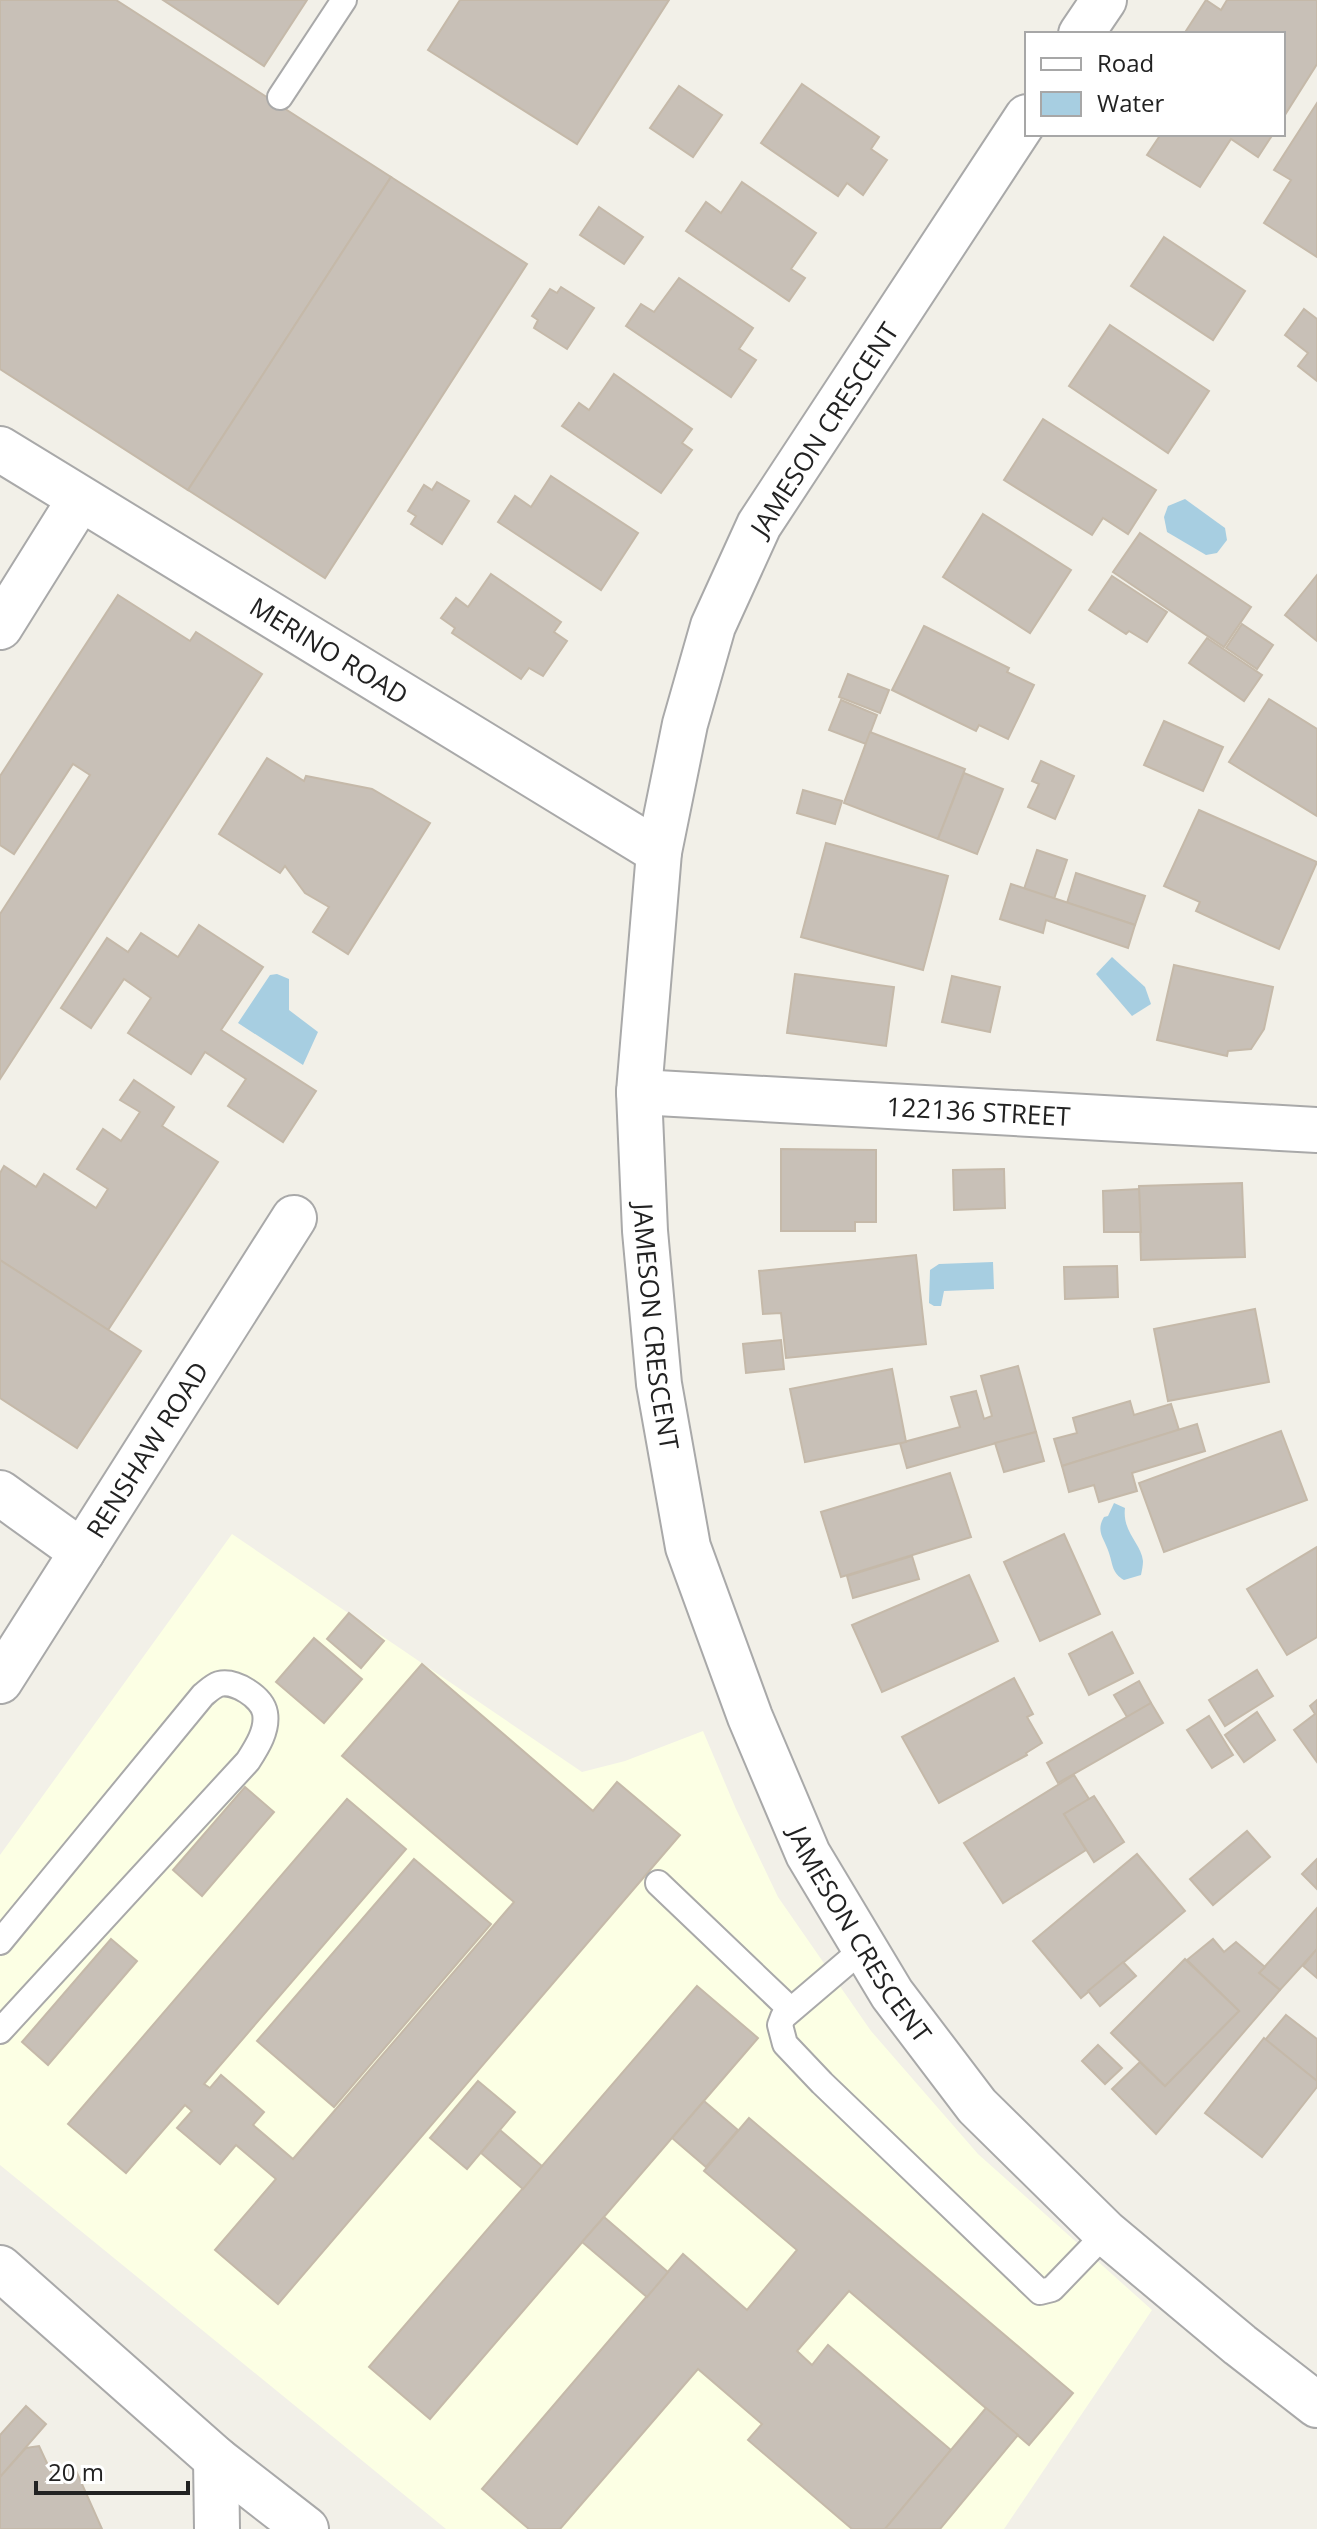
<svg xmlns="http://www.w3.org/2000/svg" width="1317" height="2529" font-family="'Open Sans',sans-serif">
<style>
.education{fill:#fcffe4}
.water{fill:#a7cee1}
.building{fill:#c8c0b7;stroke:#c5b9a9;stroke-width:2}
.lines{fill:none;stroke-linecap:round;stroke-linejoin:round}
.lane-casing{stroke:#a9a9a9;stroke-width:28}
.street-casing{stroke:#a9a9a9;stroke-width:48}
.lane{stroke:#fff;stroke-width:24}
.street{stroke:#fff;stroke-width:44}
.labels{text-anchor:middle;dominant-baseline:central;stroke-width:6;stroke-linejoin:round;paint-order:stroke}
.street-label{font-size:26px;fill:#222;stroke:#fff}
</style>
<rect width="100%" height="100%" fill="#f2f0e8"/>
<polygon class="education" points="232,1534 582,1772 625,1761 703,1731 736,1809 778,1897 871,2031 978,2154 1152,2310 1004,2529 446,2529 0,2165 0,1855"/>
<g class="water">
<polygon points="1185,499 1225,528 1227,540 1217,553 1206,555 1167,532 1164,517 1168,506"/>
<polygon points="1112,957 1145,987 1151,1004 1132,1016 1096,974"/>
<polygon points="277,974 289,979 289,1010 318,1032 303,1065 238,1023 270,975"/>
<polygon points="993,1262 994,1289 944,1291 941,1306 934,1306 929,1303 930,1270 939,1264"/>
<path d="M1114 1503 1125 1508C1122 1532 1141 1543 1143 1561 1143 1565 1142 1570 1141 1575L1124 1580C1112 1573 1113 1565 1109 1553 1105 1539 1095 1532 1104 1517L1108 1516Z"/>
</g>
<g class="building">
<polygon points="0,0 116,0 391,177 188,490 0,369"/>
<polygon points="163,0 307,0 264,66"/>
<polygon points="460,0 669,0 577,144 428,50"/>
<polygon points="1206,0 1221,10 1227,0 1317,0 1317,64 1283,118 1283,34 1184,34"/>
<polygon points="802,84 879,137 871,149 887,160 863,195 847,183 838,196 761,143"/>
<polygon points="679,86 722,115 693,157 650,128"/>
<polygon points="1317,103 1317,257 1264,223 1291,180 1274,170"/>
<polygon points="1161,134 1273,134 1258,157 1231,139 1200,187 1147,155"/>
<polygon points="391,177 527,264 325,578 188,490"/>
<polygon points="742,182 816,233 791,269 805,278 789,301 686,231 706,202 721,213"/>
<polygon points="599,207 643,237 624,264 580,235"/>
<polygon points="1164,237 1245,291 1213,340 1131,286"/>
<polygon points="679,278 753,328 739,349 756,360 731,397 626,326 641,304 654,312"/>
<polygon points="561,287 594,308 567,349 534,328 538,320 532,316 550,289 557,293"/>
<polygon points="1304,309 1317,319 1317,381 1298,366 1308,353 1285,335"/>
<polygon points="1110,325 1209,391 1168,453 1069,386"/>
<polygon points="614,374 692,429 682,443 692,450 661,493 562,426 579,403 589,410"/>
<polygon points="1043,419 1156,490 1128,534 1103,518 1092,535 1004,480"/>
<polygon points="551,476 638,533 601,590 498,522 515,496 531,507"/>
<polygon points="437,482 469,501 442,544 411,524 416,516 408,511 424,485 432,490"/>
<polygon points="983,514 1071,570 1030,633 943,577"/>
<polygon points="1140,533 1251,607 1224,647 1113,572"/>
<polygon points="491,574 561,622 554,632 567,641 543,676 529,668 521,679 452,633 455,628 441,618 456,598 468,607"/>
<polygon points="1317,575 1317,641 1285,615"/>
<polygon points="1112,576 1167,612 1147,642 1129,631 1126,634 1089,610"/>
<polygon points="118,595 190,641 196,632 262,674 0,1079 0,914 90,775 73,764 14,854 0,845 0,776"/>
<polygon points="1242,624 1273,645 1257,669 1226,648"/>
<polygon points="924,626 1009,668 1007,672 1034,685 1008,739 979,725 976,731 892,690"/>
<polygon points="1207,638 1262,675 1244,701 1189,663"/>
<polygon points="848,674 889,690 880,713 839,697"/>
<polygon points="1269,699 1317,729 1317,816 1229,762"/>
<polygon points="841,700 877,715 866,744 829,730"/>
<polygon points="1164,721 1223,747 1203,791 1144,765"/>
<polygon points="870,732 965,769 938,839 844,803"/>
<polygon points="267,758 304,781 306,776 372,789 430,823 348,954 313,932 329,907 305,893 285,866 280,873 219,834"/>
<polygon points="1041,761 1074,776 1055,819 1028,807 1039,784 1032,781"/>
<polygon points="964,773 1003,789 977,854 938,839"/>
<polygon points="803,790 842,801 835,824 797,813"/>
<polygon points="1199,810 1317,862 1279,949 1196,911 1200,902 1164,886"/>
<polygon points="826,843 948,876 923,970 801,937"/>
<polygon points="1037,850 1067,860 1054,899 1024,889"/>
<polygon points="1076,873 1145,896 1135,925 1067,903"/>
<polygon points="1011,884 1135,925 1128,948 1046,920 1043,933 1000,919"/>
<polygon points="199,925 263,967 221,1030 316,1091 283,1142 228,1106 246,1079 205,1052 191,1074 128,1033 151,998 124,979 91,1028 61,1008 107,938 128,952 141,933 178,957"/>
<polygon points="1174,965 1273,987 1264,1029 1251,1049 1228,1051 1227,1056 1157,1040"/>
<polygon points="795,974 894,987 886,1046 787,1033"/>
<polygon points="952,976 1000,987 990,1032 942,1022"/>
<polygon points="134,1080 174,1107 162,1126 218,1162 108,1330 0,1260 0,1173 4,1166 36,1187 44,1174 96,1208 108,1189 77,1169 103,1129 121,1141 140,1112 120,1100"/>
<polygon points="781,1149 876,1150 876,1222 855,1222 855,1231 781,1231"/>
<polygon points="1004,1169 1005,1208 954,1210 953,1170"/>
<polygon points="1242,1183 1245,1257 1141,1260 1139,1186"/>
<polygon points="1139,1189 1141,1232 1104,1232 1103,1191"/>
<polygon points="916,1255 926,1344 786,1358 781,1313 763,1314 759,1271"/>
<polygon points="0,1260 141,1351 77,1448 0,1398"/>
<polygon points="1117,1266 1118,1297 1065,1299 1064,1267"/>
<polygon points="1255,1309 1269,1382 1168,1401 1154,1329"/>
<polygon points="781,1340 784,1369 746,1373 743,1344"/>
<polygon points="1018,1366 1036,1432 907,1468 900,1443 960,1427 951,1397 976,1391 984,1419 992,1416 981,1376"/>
<polygon points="892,1369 906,1442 805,1462 790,1389"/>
<polygon points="1130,1401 1134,1415 1171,1404 1179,1430 1062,1466 1054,1439 1077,1433 1073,1418"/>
<polygon points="1197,1424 1205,1451 1132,1473 1137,1491 1099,1502 1094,1485 1069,1492 1062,1466"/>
<polygon points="1281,1431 1307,1500 1164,1552 1139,1483"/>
<polygon points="1036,1432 1044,1461 1004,1472 995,1443"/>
<polygon points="950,1473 971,1537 841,1577 821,1512"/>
<polygon points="1064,1534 1100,1614 1040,1641 1004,1562"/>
<polygon points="1317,1547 1317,1637 1287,1655 1247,1589"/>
<polygon points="912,1556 919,1579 853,1598 847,1576"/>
<polygon points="969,1575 998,1641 882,1692 852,1625"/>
<polygon points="349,1613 384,1641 361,1668 327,1639"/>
<polygon points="1112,1632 1133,1673 1089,1695 1069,1654"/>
<polygon points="314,1638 362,1679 324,1723 276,1682"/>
<polygon points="422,1664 593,1811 617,1782 680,1835 278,2304 215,2250 276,2179 236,2145 220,2164 177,2128 192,2111 185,2105 126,2173 68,2124 347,1799 406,1849 204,2084 210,2088 221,2075 264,2112 253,2125 293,2159 514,1902 342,1756"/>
<polygon points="1257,1670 1273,1696 1225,1726 1209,1700"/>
<polygon points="1014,1678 1033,1714 1027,1717 1042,1743 1026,1753 1027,1755 939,1803 902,1737"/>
<polygon points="1139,1681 1151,1703 1127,1717 1114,1695"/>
<polygon points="1317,1700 1317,1762 1294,1730 1315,1714 1310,1706"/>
<polygon points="1151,1703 1163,1723 1058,1783 1047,1763"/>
<polygon points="1257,1712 1275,1740 1244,1762 1225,1735"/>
<polygon points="1209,1716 1233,1755 1212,1768 1187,1730"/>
<polygon points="1074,1775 1089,1799 1064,1814 1086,1850 1003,1903 964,1843"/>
<polygon points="245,1787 274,1812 202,1896 173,1870"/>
<polygon points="1094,1796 1124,1842 1094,1862 1064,1814"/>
<polygon points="1247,1831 1270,1857 1213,1905 1190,1879"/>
<polygon points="1137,1854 1185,1911 1081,1998 1033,1941"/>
<polygon points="414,1859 491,1924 334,2107 257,2041"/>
<polygon points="1317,1859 1317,1889 1302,1874"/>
<polygon points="1317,1908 1317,1949 1280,1990 1259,1973"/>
<polygon points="111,1939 137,1961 48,2065 22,2042"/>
<polygon points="1213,1939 1224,1952 1236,1942 1265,1967 1259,1973 1280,1990 1156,2134 1112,2089 1140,2062 1165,2086 1239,2011 1187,1960"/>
<polygon points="1317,1949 1317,1978 1303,1966"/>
<polygon points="1185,1959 1239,2011 1165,2086 1111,2033"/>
<polygon points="1123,1962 1136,1976 1100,2006 1088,1991"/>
<polygon points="697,1986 758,2038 430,2419 369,2367"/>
<polygon points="1286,2015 1317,2039 1317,2081 1265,2040"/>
<polygon points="1264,2038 1317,2081 1317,2087 1262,2157 1205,2113"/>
<polygon points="1098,2045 1122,2068 1105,2084 1082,2061"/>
<polygon points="478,2081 515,2112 467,2169 430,2138"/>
<polygon points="704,2101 738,2130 706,2167 672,2138"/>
<polygon points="749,2118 1073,2393 1029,2445 849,2291 797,2351 812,2365 828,2345 951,2450 885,2529 852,2529 748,2440 762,2424 698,2369 560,2529 529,2529 482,2489 683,2254 747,2310 797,2250 704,2171"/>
<polygon points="500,2130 542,2166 523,2189 481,2153"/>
<polygon points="604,2217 668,2272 647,2297 582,2242"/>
<polygon points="26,2406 46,2424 0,2477 0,2435"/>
<polygon points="986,2408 1018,2435 940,2529 885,2529"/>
<polygon points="39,2446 53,2476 74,2466 102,2529 0,2529 0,2477 26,2448"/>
</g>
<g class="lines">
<g class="lane-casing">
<g id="lane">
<polyline points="280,97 344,0"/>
<polyline points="658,1883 790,2009"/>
<path d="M0 1942 203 1695C208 1691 213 1686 219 1684 235 1680 262 1697 265 1713 268 1730 257 1747 248 1761L0 2031"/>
<polyline points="864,1948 783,2017 780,2025 785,2044 822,2083 1040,2292 1052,2289 1106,2233"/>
</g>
</g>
<g class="street-casing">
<g id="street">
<polyline points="1081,34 1104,0"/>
<path id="s1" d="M1027 117 759 525 713 626 685 724 659 852 639 1092 645 1231 659 1384 688 1547 750 1717 808 1854 892 1994 977 2106 1106 2233 1240 2345 1317 2405"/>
<path id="s2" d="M0 449 659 852"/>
<polyline points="0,627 80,499"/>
<path id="s3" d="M639 1092 1317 1130"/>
<polyline points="0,1493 82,1552"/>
<path id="s4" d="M0 1681 294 1218"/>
<polyline points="0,2268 216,2459 306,2529"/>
<polyline points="216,2459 217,2529"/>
</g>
</g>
<use href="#lane" class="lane"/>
<use href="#street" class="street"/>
</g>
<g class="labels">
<g class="street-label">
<text transform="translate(824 429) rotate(-57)">JAMESON CRESCENT</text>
<text stroke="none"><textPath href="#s2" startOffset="386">MERINO ROAD</textPath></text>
<text stroke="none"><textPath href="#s3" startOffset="340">122136 STREET</textPath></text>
<text stroke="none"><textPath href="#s1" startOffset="1308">JAMESON CRESCENT</textPath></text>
<text stroke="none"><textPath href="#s4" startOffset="274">RENSHAW ROAD</textPath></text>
<text stroke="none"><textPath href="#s1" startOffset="1956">JAMESON CRESCENT</textPath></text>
</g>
</g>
<rect x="1025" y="32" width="260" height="104" fill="#ffffff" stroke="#a7a7a7" stroke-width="2"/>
<rect x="1041" y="58" width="40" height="12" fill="#ffffff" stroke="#a7a7a7" stroke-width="2"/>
<text x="1097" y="72" font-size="24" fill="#222222">Road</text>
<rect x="1041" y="92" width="40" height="24" fill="#a7cee1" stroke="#a7a7a7" stroke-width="2"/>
<text x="1097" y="112" font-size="24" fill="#222222">Water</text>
<path d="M36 2481v12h152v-12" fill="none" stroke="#222222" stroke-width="4"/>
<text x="48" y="2481" font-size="24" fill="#222222" stroke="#ffffff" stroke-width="6" paint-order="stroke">20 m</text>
</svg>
